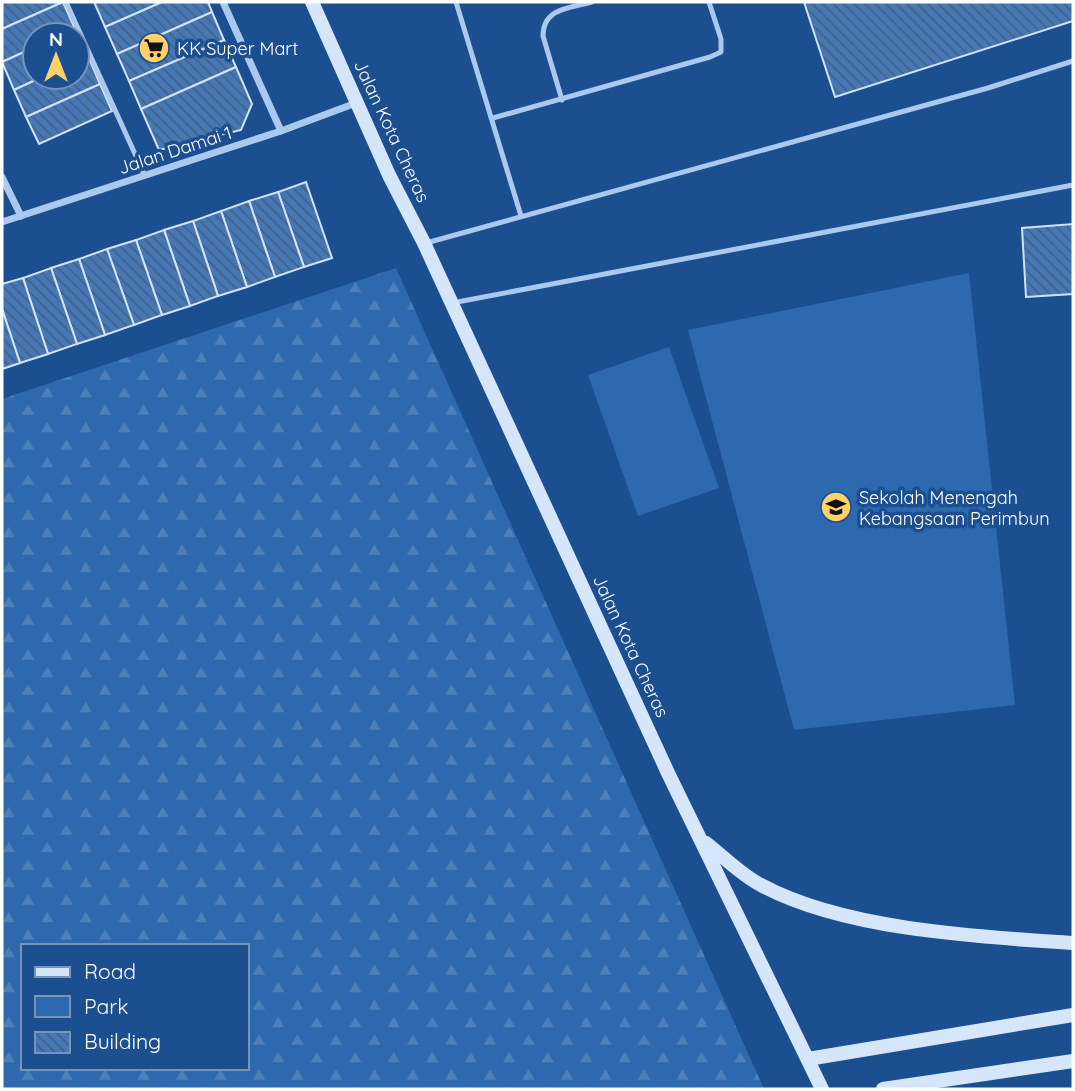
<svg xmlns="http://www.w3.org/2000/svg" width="1075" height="1091" font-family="Quicksand,sans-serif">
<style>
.green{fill:#2e69ad}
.forest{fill:url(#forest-firs);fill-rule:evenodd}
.building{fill:url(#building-back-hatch);stroke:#cfe3fa;stroke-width:2}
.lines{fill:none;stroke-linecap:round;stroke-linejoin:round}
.lane{stroke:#a9c9ee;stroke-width:5}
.street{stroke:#a9c9ee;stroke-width:7}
.secondary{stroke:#d6e6fa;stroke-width:14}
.labels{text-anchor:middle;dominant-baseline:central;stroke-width:7;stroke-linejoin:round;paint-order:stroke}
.poi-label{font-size:18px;fill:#fff;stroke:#1b4f8f;text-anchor:start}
.street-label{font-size:18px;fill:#fff;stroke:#1b4f8f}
</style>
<defs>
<pattern id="forest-firs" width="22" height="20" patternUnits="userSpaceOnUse" patternTransform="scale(1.75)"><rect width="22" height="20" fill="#2e69ad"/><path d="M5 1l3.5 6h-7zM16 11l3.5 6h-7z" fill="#4d80b9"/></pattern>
<pattern id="building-back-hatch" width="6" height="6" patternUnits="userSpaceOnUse" patternTransform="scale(1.75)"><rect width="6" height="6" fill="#4478b7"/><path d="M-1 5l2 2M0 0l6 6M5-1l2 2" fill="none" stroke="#486282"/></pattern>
</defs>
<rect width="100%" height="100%" fill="#1b4f8f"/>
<g class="green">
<polygon points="969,273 1015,705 794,730 688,330"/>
<polygon points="669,347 719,488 638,516 588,375"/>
</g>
<path class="forest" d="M396 268 764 1089H2V399ZM23 946H247V1068H23Z"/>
<g class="building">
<polygon points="2,2 63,2 2,29"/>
<polygon points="63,2 75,29 62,35 35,35 35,47 2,62 2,29"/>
<polygon points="94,2 162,2 105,27"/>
<polygon points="162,2 208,2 212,12 117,54 105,27"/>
<polygon points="804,2 1073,2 1073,21 835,97"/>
<polygon points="212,12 224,40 129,81 117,54"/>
<polygon points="75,29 88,56 77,61 77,35 62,35"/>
<polygon points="224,40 236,67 141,109 129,81"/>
<polygon points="35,47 35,77 42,77 14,90 2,62"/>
<polygon points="88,56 100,84 26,117 14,90 42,77 77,77 77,61"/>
<polygon points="236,67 252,104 241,130 159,150 141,109"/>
<polygon points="100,84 112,111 39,144 26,117"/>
<polygon points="306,182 332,258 304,267 278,192"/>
<polygon points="278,192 304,267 275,277 249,201"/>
<polygon points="249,201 275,277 247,287 221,211"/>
<polygon points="221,211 247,287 218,296 193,221"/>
<polygon points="193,221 218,296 190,306 164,230"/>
<polygon points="1073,224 1073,294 1026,297 1022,228"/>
<polygon points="164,230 190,306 162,315 136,240"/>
<polygon points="136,240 162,315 134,325 107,249"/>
<polygon points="107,249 134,325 105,335 79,259"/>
<polygon points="79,259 105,335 77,344 51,268"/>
<polygon points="51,268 77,344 48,354 23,278"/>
<polygon points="23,278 48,354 20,363 2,309 2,284"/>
<polygon points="2,309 20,363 2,369"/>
</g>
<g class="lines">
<g class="lane">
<polyline points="66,2 145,176"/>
<polyline points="456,2 521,216"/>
<path d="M562 100 543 36C543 8 570 8 592 2"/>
<polyline points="493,118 710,57 721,52 721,39 709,2"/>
<polyline points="426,243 988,88 1073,61"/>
<polyline points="452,303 1073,185"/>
</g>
<g class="street">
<polyline points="223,2 281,131"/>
<polyline points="2,177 21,216"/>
<polyline points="2,222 281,131 356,103"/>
</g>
<g class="secondary">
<polyline points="312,2 389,175 424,243 668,773 822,1089"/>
<path d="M706 843C723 856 741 875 761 885 844 930 979 937 1073 943"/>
<polyline points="808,1059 1073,1015"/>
<polyline points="883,1089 1073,1061"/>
</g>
</g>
<defs>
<g id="supermarket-disc" transform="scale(1.575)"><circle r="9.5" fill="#ffd166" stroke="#1b4f8f"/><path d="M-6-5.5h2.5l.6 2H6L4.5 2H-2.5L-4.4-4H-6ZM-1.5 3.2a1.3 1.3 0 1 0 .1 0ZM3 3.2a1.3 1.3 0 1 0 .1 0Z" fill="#111"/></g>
<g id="school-disc" transform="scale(1.575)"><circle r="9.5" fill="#ffd166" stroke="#1b4f8f"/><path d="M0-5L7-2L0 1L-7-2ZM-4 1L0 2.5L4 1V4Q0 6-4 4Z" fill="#111"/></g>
</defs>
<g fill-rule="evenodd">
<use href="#supermarket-disc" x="154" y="48"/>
<use href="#school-disc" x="836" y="507"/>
</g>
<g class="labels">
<g class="poi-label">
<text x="177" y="48">KK Super Mart</text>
<text x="859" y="497">Sekolah Menengah<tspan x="859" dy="21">Kebangsaan Perimbun</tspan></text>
</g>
<g class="street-label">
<text transform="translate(392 131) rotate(65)">Jalan Kota Cheras</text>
<text transform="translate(175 150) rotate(-18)">Jalan Damai 1</text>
<text transform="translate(631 646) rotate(65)">Jalan Kota Cheras</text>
</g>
</g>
<rect width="1075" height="1091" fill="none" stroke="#ffffff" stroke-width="7"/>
<rect x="21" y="944" width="228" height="126" fill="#1b4f8f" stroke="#7695bc" stroke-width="2"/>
<rect x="35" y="967" width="35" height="10" fill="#d6e6fa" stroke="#7695bc" stroke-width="2"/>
<text x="84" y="979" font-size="21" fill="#ffffff">Road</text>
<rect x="35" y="996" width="35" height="21" fill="#2e69ad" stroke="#7695bc" stroke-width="2"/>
<text x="84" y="1014" font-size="21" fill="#ffffff">Park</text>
<rect x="35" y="1032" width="35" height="21" fill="url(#building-back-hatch)" stroke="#7695bc" stroke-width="2"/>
<text x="84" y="1049" font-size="21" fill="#ffffff">Building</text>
<g transform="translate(56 56)"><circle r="33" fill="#1b4f8f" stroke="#7695bc" stroke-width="2"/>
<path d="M0-5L12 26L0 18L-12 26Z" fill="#ffd166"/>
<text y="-10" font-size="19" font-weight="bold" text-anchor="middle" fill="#ffffff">N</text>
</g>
</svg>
